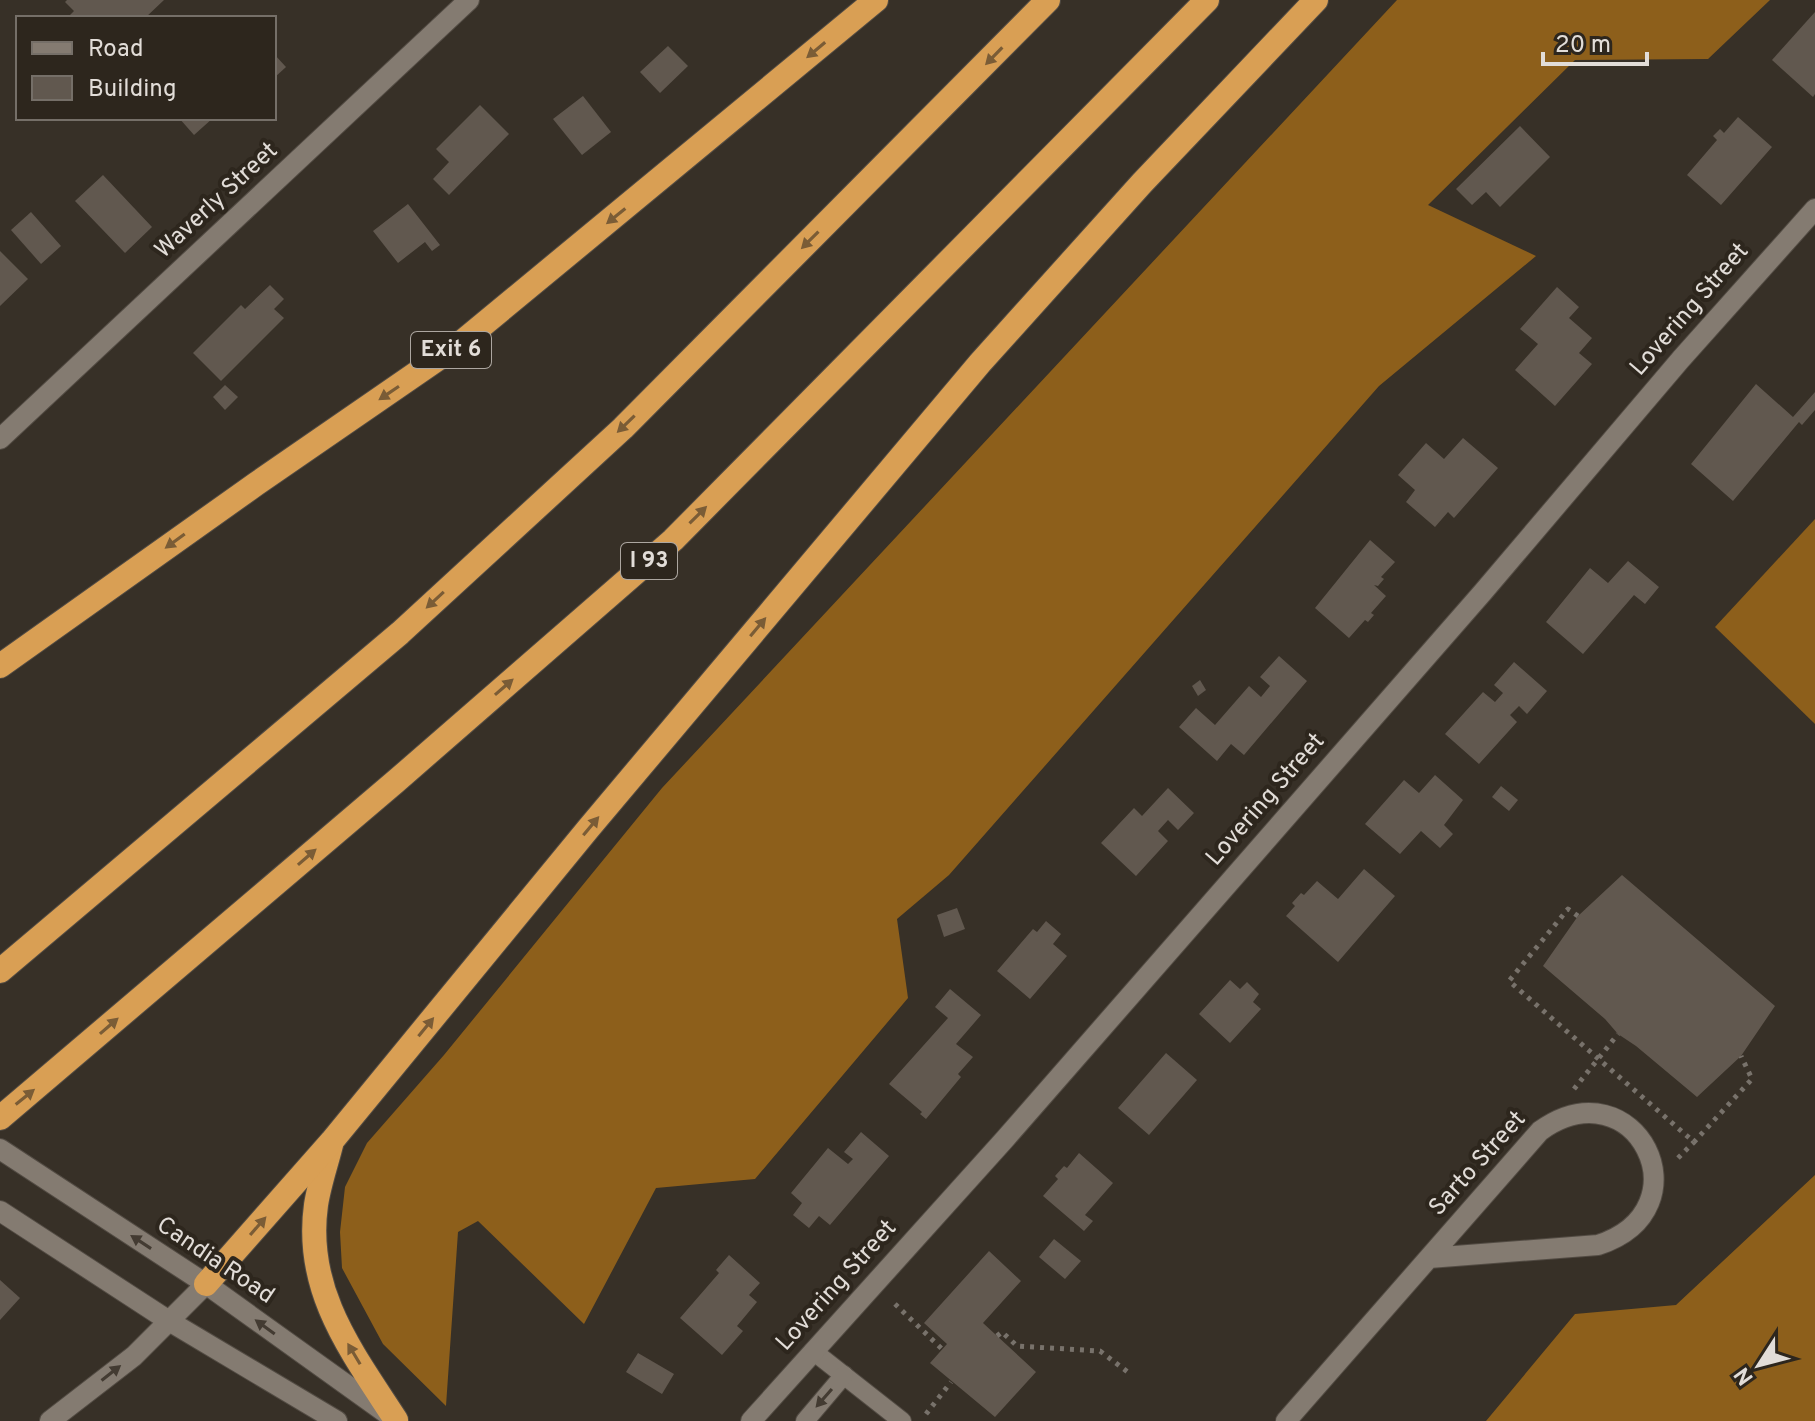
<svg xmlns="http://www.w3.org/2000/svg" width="1815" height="1421" font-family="Overpass,sans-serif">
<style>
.forest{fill:#8d5f1b}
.building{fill:#61584f}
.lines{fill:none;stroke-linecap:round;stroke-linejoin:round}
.service-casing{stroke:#524b43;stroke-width:20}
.minor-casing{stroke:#524b43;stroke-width:22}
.secondary-casing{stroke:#524b43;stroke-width:22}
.motorway-casing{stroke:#524b43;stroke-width:26}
.path{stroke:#78726b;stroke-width:5;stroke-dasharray:4 6;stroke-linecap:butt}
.service{stroke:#847b71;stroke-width:18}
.minor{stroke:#847b71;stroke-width:20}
.secondary{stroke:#847b71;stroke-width:20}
.motorway{stroke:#d99f54;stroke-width:24}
.oneway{fill:#7a5c36}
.oneway2{fill:#433b32}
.labels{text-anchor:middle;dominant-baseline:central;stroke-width:8;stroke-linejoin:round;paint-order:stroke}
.shield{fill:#2d261d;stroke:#aca6a0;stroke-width:2}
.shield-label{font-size:22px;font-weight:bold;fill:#e2ddd8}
.street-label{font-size:24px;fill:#e2ddd8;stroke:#2d261d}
</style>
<rect width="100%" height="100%" fill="#373027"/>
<g class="forest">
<polygon points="1397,0 1770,0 1708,59 1575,60 1428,205 1536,256 1379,386 949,875 897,919 908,998 755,1179 656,1188 584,1324 478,1221 458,1232 446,1406 383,1344 342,1268 340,1232 345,1187 367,1143 444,1055 662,788"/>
<polygon points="1815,519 1815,724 1715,627"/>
<polygon points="1815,1175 1815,1421 1486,1421 1575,1314 1676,1305"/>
</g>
<g class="building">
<polygon points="67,0 164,0 145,18 67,18 74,11 65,2"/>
<polygon points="1815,12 1815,94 1813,97 1772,60"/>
<polygon points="668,46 688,66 660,93 640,72"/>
<polygon points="274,54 286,67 274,78"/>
<polygon points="583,96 611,132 582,155 553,119"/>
<polygon points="480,105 509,134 449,195 433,179 449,162 436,149"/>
<polygon points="1738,117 1772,147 1721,205 1687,175 1717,140 1713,136 1720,129 1724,133"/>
<polygon points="179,118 213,118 194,135"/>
<polygon points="1520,126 1550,157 1500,207 1486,192 1472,205 1456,189"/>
<polygon points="103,175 152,227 125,253 75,201"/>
<polygon points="408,204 440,245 432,251 425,242 398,263 373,231"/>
<polygon points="31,212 61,246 41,264 11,230"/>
<polygon points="0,251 28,279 0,306"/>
<polygon points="270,285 284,299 274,309 284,318 221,381 193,353 241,305 245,309"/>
<polygon points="1557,287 1579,307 1569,318 1592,338 1579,353 1592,364 1555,406 1515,370 1538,344 1520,329"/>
<polygon points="1756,384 1793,417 1815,392 1815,410 1802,425 1799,422 1733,501 1691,464"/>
<polygon points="225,385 238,397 225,410 213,397"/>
<polygon points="1463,438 1498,468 1454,518 1448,512 1435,527 1406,502 1415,490 1398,475 1426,443 1444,459"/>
<polygon points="1370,540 1395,562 1381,577 1384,579 1378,586 1374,585 1386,596 1371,613 1374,615 1368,622 1365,620 1349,638 1315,608"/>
<polygon points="1628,561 1659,587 1645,604 1634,595 1583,654 1546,622 1590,568 1608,583"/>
<polygon points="1279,656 1307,681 1244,755 1231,744 1217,761 1179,727 1196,708 1215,725 1249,686 1261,697 1270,686 1260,677"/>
<polygon points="1514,662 1547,691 1527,714 1519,706 1510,715 1517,722 1479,764 1445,734 1483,692 1495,702 1503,693 1494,685"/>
<polygon points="1200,680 1206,690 1198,696 1192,686"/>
<polygon points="1435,775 1463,800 1444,825 1453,834 1440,848 1421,831 1400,854 1365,824 1404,780 1419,793"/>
<polygon points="1501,786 1518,800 1509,811 1492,797"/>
<polygon points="1168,788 1194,813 1178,830 1168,820 1158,831 1168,841 1136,876 1101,843 1134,808 1142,816"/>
<polygon points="1364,869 1395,896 1338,962 1286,916 1295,906 1292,903 1301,893 1304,895 1317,881 1338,899"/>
<polygon points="1622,875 1775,1006 1741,1056 1697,1097 1636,1046 1618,1034 1605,1019 1543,966 1578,916"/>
<polygon points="957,908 965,929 944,937 937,915"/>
<polygon points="1046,921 1061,934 1053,944 1067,956 1030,999 997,971 1033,929 1037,932"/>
<polygon points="1230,980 1240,989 1247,982 1259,994 1253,1002 1261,1009 1230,1043 1199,1014"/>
<polygon points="950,989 981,1015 956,1044 973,1057 958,1074 961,1077 926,1119 920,1114 922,1112 889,1084 948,1018 935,1007"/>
<polygon points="1166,1053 1197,1080 1149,1135 1118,1108"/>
<polygon points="861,1132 889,1156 830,1225 819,1216 809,1228 793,1215 802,1203 791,1193 828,1148 848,1164 853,1159 844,1152"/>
<polygon points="1079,1153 1113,1183 1085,1215 1093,1221 1084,1231 1043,1196 1058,1179 1055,1176 1064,1166 1067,1168"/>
<polygon points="1054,1239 1081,1261 1065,1279 1039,1257"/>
<polygon points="989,1251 1021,1281 983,1323 1036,1372 995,1417 930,1363 947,1344 924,1323"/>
<polygon points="729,1255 760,1283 749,1295 757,1302 737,1326 743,1331 722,1355 680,1318 719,1273 716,1270"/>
<polygon points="0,1280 20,1298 0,1320"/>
<polygon points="638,1353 674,1374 662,1394 626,1372"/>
</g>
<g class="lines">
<g class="service-casing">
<g id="service">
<polyline points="813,1351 902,1421"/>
<polyline points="805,1421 844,1375"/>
</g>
</g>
<g class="minor-casing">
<g id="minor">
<polyline points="0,439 469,0"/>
<polyline points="751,1421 1005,1139 1483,592 1681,359 1815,209"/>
<path d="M1286 1421 1540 1131C1635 1063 1709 1209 1598 1245L1429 1258"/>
</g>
</g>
<g class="secondary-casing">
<g id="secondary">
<polyline points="0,1149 206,1284 390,1416"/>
<polyline points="0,1211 169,1321 337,1421"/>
<polyline points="50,1421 134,1356 206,1284"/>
</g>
</g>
<g class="motorway-casing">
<g id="motorway">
<polyline points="0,666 256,484 462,342 876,0"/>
<polyline points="0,971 400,633 623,428 1048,0"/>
<polyline points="0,1118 395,782 673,540 1207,0"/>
<path d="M331 1145C326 1165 319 1185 316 1205 304 1291 352 1352 396 1420"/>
<polyline points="206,1284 332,1141 588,829 980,363 1142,183 1316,0"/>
</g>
</g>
<g class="path">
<polyline points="1578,916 1568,909 1509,981 1694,1142 1752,1079 1741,1056"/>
<polyline points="1574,1089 1618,1034"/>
<polyline points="1678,1158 1694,1142"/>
<polyline points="895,1304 942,1349"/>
<polyline points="997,1336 1002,1332 1017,1346 1100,1351 1129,1373"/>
<polyline points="926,1414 951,1382"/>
</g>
<use href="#service" class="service"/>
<use href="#minor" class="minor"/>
<use href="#secondary" class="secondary"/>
<use href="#motorway" class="motorway"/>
</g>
<defs><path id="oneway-solid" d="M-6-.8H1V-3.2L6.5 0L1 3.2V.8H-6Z" transform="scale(2)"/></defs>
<g class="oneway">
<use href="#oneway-solid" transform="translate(816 50) rotate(140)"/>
<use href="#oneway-solid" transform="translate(994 56) rotate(134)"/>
<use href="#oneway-solid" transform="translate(616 216) rotate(141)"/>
<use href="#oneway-solid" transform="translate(810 240) rotate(135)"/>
<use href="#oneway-solid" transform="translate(389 393) rotate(146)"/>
<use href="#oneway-solid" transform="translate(626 424) rotate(136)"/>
<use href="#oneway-solid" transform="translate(698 515) rotate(-45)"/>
<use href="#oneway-solid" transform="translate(175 541) rotate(144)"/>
<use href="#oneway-solid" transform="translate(435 600) rotate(137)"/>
<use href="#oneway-solid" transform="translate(758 627) rotate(-50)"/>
<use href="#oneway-solid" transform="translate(504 687) rotate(-41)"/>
<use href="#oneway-solid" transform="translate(591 826) rotate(-50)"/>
<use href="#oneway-solid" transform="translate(307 857) rotate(-41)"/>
<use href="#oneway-solid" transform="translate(109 1026) rotate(-41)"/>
<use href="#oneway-solid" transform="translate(426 1027) rotate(-51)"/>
<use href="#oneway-solid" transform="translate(25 1097) rotate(-39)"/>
<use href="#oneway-solid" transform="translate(258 1226) rotate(-49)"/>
<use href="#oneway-solid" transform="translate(354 1354) rotate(-121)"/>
</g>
<g class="oneway2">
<use href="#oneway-solid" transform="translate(141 1242) rotate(-147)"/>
<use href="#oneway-solid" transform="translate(265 1327) rotate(-144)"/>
<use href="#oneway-solid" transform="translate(111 1373) rotate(-38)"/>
<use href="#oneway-solid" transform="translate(824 1398) rotate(131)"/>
</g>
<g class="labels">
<g class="shield">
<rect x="411" y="332" width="80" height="36" rx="6"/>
<rect x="621" y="543" width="56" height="36" rx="6"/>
</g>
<g class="shield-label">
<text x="451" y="350">Exit 6</text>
<text x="649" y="561">I 93</text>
</g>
<g class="street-label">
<text transform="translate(217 201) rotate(-43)">Waverly Street</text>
<text transform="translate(1690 310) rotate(-49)">Lovering Street</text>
<text transform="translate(1266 800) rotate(-49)">Lovering Street</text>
<text transform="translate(1478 1164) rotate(-48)">Sarto Street</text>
<text transform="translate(215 1261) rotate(34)">Candia Road</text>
<text transform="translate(837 1286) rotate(-48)">Lovering Street</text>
</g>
</g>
<rect x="16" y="16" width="260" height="104" fill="#2d261d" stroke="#756f68" stroke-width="2"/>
<rect x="32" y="42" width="40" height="12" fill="#847b71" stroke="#756f68" stroke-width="2"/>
<text x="88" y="56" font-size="24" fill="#e2ddd8">Road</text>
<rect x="32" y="76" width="40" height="24" fill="#61584f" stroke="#756f68" stroke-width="2"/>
<text x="88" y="96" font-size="24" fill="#e2ddd8">Building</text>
<g transform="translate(1759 1365) rotate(234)" stroke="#2d261d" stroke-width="6" paint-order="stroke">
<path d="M0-6L14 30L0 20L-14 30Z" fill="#e2ddd8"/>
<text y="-12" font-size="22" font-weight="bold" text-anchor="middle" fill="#e2ddd8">N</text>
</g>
<path d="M1543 52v12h104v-12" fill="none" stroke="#e2ddd8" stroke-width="4"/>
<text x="1555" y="52" font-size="24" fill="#e2ddd8" stroke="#2d261d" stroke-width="6" paint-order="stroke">20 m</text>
</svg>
